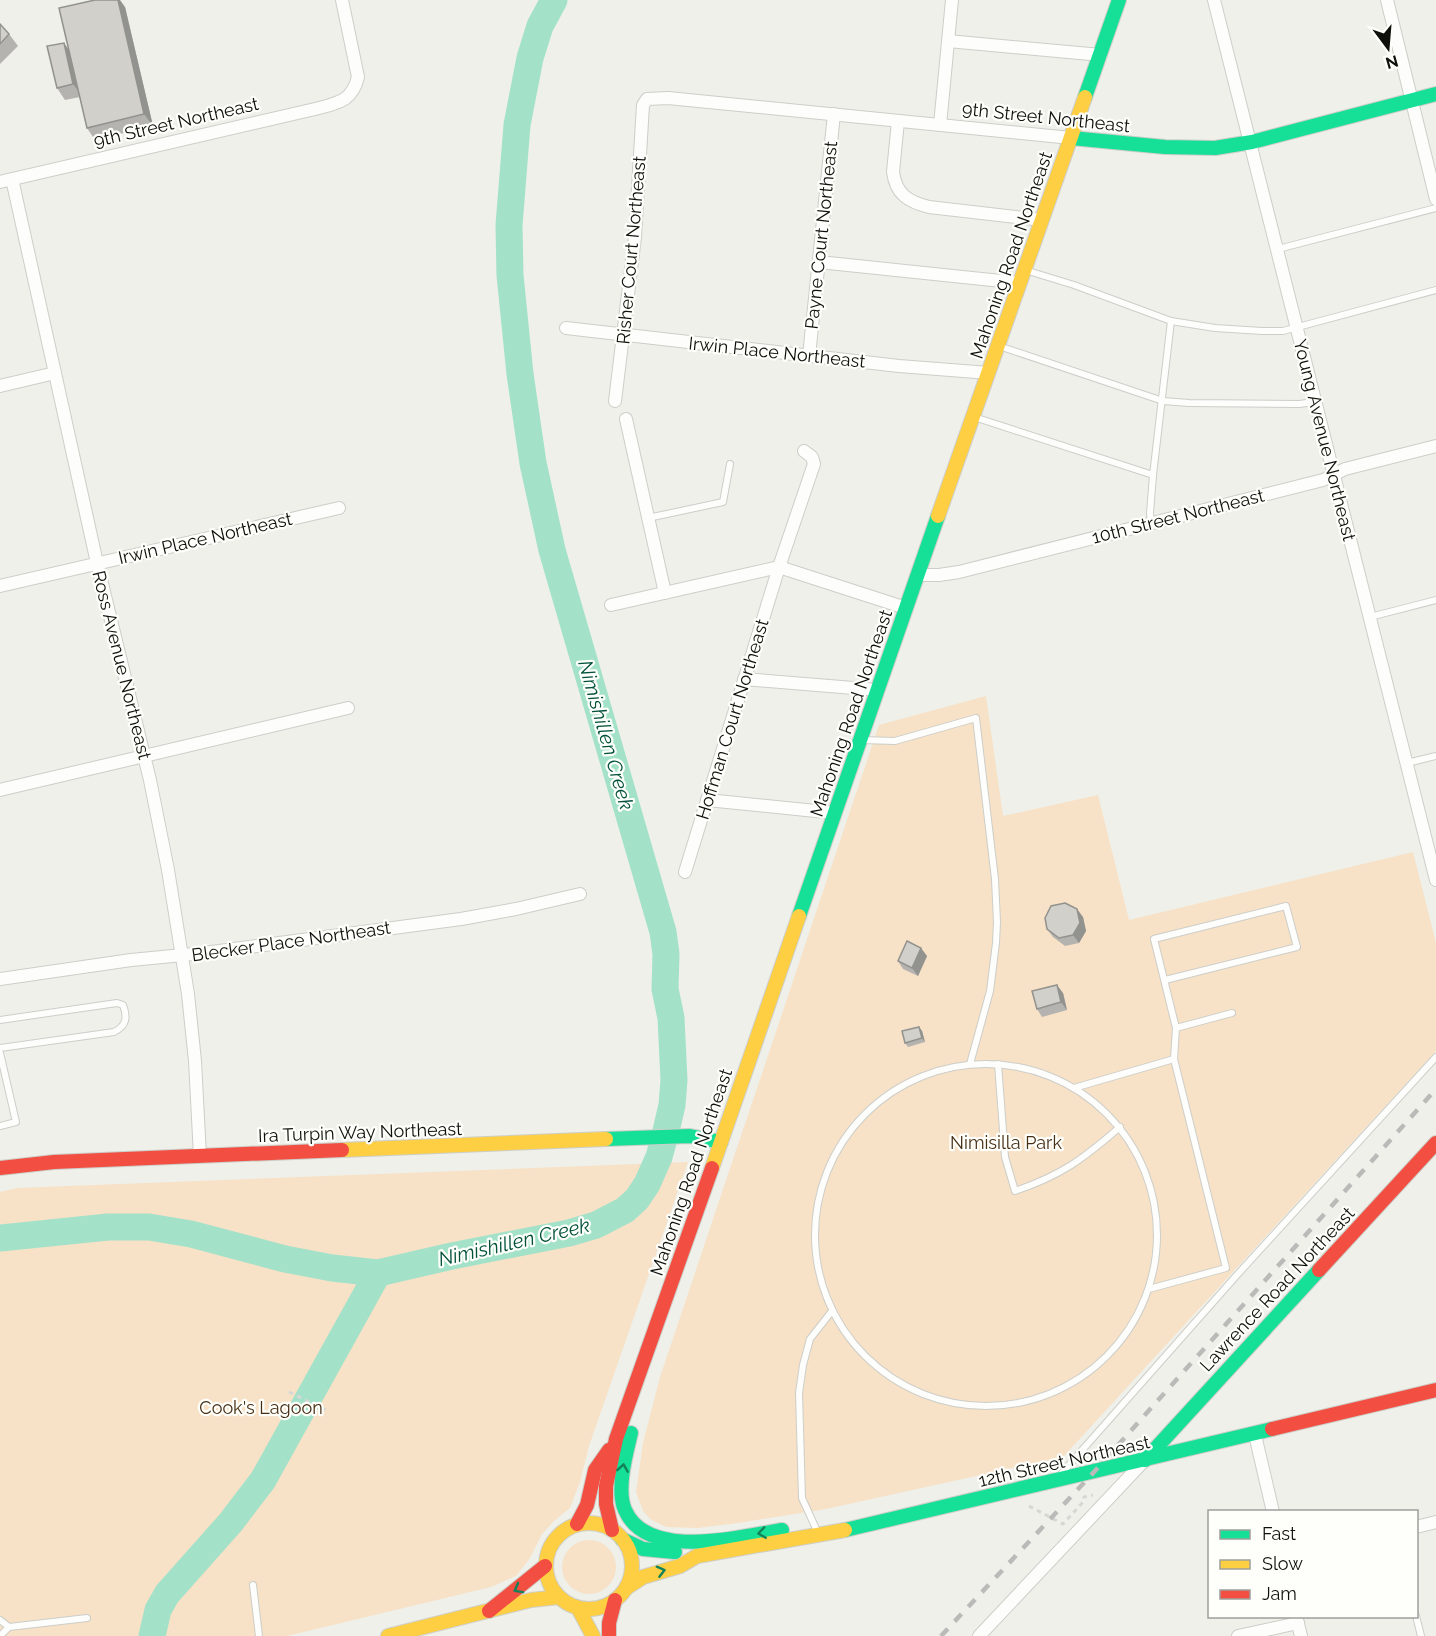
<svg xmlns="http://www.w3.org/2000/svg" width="1436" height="1636" font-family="Raleway,sans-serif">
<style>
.green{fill:#f7e1c7}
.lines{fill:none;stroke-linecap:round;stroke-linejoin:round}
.river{stroke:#a3e2c9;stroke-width:27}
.lane-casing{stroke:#cdcec8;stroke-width:8}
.street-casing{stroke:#cdcec8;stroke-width:14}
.fast-casing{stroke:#cdcec8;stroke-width:16}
.slow-casing{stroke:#cdcec8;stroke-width:16}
.jam-casing{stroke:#cdcec8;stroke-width:16}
.path{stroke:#d6d7d5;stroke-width:3;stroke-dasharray:4.5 4.5;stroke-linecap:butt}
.lane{stroke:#fdfdfc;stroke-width:6}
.street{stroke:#fdfdfc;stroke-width:12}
.fast{stroke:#16e098;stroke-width:14}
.slow{stroke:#ffcf43;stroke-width:14}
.jam{stroke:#f24e42;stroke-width:14}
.rail{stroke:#babab9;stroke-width:4.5;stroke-dasharray:10 10;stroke-linecap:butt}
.wall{fill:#b4b3af}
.shaded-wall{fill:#92928e}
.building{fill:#d1d0cb;stroke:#92928e;stroke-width:1.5}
.oneway{stroke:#138259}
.labels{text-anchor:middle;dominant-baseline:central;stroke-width:4.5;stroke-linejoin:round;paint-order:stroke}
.street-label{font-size:18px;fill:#0f100c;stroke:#fefffa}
.park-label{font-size:18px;fill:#472f16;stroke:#fefffa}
.water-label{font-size:20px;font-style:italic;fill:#00503b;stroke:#fefffa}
</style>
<rect width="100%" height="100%" fill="#eff0e9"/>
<g class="green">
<polygon points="986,696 1003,816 1098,795 1129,920 1413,852 1436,943 1436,1051 1063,1457 826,1509 738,1523 698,1528 666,1527 650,1519 643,1511 636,1492 643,1443 660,1377 879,725"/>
<polygon points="688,1162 589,1446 580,1482 570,1508 554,1521 542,1534 530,1558 516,1576 491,1587 287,1636 0,1636 0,1192 17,1188"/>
<circle cx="589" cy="1567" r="27"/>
</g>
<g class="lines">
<g class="river">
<polyline points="0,1238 108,1227 149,1227 191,1234 285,1259 332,1268 378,1273 452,1256 569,1233 596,1225 625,1210 637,1199 647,1184 659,1157 666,1131 672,1105 674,1080 671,1018 665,989 666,954 663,932 552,550 533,463 520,374 510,275 509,225 517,125 530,58 540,26 554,0"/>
<polyline points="152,1636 158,1610 167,1594 231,1522 263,1480 378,1273"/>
</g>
<g class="lane-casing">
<g id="lane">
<polyline points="1278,249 1436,208"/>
<polyline points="1025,270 1074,285 1171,321 1215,328 1262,331 1283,331 1436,290"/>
<polyline points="999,346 1163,401 1189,403 1299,404 1315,402"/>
<polyline points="974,417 1153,475"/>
<polyline points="648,518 723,502 730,464"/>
<polyline points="1151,523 1150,513 1153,475 1171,321"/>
<polyline points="1370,617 1436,600"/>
<polyline points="861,740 895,741 976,718 995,879 997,922 996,943 990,991 970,1064"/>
<polyline points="1407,763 1436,756"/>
<path d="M0 1020 117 1003 123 1005C128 1018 126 1026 114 1032L0 1048"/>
<polyline points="1176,1028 1232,1013"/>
<polyline points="0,1053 16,1122 0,1126"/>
<circle cx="986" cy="1235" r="171"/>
<path d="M998 1064 1005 1157 1015 1191C1062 1175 1083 1159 1120 1127"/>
<polyline points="1074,1088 1174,1059"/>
<polyline points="1149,1289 1226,1268 1174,1059 1176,1028 1154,939 1286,906 1297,947 1165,980"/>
<polyline points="1061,1474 1237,1275 1436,1057"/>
<polyline points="818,1533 802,1498 799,1393 803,1365 810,1339 832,1311"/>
<polyline points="253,1585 259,1636"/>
<polyline points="1416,1616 1421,1636"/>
<polyline points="0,1620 9,1627"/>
<polyline points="0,1636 9,1627 87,1618"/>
</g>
</g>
<g class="street-casing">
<g id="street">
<polyline points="1214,0 1436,880"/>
<polyline points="1387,0 1436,199"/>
<polyline points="948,41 1101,55"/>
<path d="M898 121 893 172C896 195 909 202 929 207L1042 220"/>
<polyline points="940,125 952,0"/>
<polyline points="12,179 97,563 150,780 168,870 188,994 195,1061 200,1156"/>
<path d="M0 182 315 109C337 103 352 102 358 77L342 0"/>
<polyline points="819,262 1020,283"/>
<polyline points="566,328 899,366 989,373"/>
<polyline points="809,356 834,114"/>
<polyline points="0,386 55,373"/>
<polyline points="615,401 635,237 643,105 647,99 668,98 1071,138"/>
<polyline points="626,419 665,593"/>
<polyline points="918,575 939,575 959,572 1323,480 1345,469 1436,446"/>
<polyline points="0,586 339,508"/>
<polyline points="611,605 779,567 906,608"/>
<polyline points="744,679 878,690"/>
<polyline points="0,790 348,708"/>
<polyline points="707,800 835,813"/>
<polyline points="685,872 779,567 814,464 812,457 804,451"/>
<polyline points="0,979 131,960 204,953 461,919 516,909 580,894"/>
<polyline points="1255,1435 1273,1512"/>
<polyline points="1416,1527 1436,1522"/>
<polyline points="1296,1616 1301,1636"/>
<polyline points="979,1636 1144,1461"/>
<polyline points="1238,1636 1298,1623"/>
</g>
</g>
<g class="fast-casing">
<g id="fast">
<polyline points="1085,97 1119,0"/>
<polyline points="1071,138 1165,147 1215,148 1252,142 1436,94"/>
<polyline points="799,916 938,516"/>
<polyline points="606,1139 690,1136 721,1142"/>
<path d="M631 1433C626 1454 616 1490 625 1510 647 1561 739 1537 782 1530"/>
<polyline points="1145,1460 1319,1270"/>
<polyline points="845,1530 1272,1429"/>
<polyline points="622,1539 643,1549 675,1552"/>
</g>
</g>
<g class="slow-casing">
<g id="slow">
<polyline points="938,516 1085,97"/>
<polyline points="342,1150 606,1139"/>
<polyline points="712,1168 799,916"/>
<circle cx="589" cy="1566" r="43"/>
<polyline points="626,1588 643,1577 680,1566 697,1556 845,1530"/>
<polyline points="578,1608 593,1636"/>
<polyline points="388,1636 531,1600 559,1597"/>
</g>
</g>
<g class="jam-casing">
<g id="jam">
<polyline points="0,1168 54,1162 342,1150"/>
<polyline points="1319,1270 1436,1143"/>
<polyline points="1272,1429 1436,1390"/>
<polyline points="577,1524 587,1505 595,1470 609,1450"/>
<polyline points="612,1530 606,1504 606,1486 616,1439 712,1168"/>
<polyline points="489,1611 545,1566"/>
<polyline points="609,1636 609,1623 615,1600"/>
</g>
</g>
<g class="path">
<polyline points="289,1392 326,1410"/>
<polyline points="1029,1506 1063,1524 1084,1501 1084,1497 1093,1495"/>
</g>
<use href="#lane" class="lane"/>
<use href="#street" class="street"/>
<use href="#fast" class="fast"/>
<use href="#slow" class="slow"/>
<use href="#jam" class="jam"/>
<polyline class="rail" points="941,1636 1094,1472 1436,1089"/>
</g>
<g class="wall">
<polygon points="125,7 153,126 95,140 87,128 80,97 65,100 57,88 64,43 69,50"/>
<polygon points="0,24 9,34 18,46 0,64"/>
<polygon points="1083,917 1086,931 1079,943 1065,946 1053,937 1047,929"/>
<polygon points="927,956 918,976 903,969 898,961"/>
<polygon points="1063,993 1067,1010 1042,1017 1037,1009"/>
<polygon points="919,1027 922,1031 925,1042 908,1047 905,1043"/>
</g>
<g class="shaded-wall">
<polygon points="118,0 120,0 125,7 153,126 144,114"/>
<polygon points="64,43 72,55 82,96 73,84"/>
<polygon points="1077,909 1083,917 1086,931 1079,943 1073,935"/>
<polygon points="921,948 927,956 918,976 912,968"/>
<polygon points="1057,985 1063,993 1067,1010 1061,1002"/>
<polygon points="919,1027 922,1031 925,1042 922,1038"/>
</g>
<g class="building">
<polygon points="95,0 118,0 144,114 87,128 59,8"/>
<polygon points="0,24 9,34 0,44"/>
<polygon points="64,43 73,84 57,88 47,46"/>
<polygon points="1065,903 1077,909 1080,923 1073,935 1059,938 1047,929 1045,918 1051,906"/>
<polygon points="907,941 921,948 912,968 898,961"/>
<polygon points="1057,985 1061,1002 1037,1009 1032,991"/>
<polygon points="919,1027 922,1038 905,1043 902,1031"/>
</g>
<defs><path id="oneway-chevron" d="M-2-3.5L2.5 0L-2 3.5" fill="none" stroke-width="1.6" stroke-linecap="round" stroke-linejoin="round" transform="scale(1.5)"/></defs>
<g class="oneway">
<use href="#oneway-chevron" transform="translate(623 1468) rotate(-81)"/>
<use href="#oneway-chevron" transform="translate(762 1533) rotate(172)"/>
<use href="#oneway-chevron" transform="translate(661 1571) rotate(-14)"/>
<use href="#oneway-chevron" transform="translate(518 1589) rotate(151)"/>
</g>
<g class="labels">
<g class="street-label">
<text transform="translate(1046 117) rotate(6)">9th Street Northeast</text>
<text transform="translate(176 122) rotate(-13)">9th Street Northeast</text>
<text transform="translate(821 235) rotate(-84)">Payne Court Northeast</text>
<text transform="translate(631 250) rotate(-85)">Risher Court Northeast</text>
<text transform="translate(1011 255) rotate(-71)">Mahoning Road Northeast</text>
<text transform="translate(777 352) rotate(6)">Irwin Place Northeast</text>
<text transform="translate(1325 440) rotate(76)">Young Avenue Northeast</text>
<text transform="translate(1178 516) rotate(-14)">10th Street Northeast</text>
<text transform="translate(205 538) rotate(-13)">Irwin Place Northeast</text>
<text transform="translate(122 665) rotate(76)">Ross Avenue Northeast</text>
<text transform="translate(851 713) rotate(-71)">Mahoning Road Northeast</text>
<text transform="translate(732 719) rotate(-73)">Hoffman Court Northeast</text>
<text transform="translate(291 941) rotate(-8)">Blecker Place Northeast</text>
<text transform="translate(360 1132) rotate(-2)">Ira Turpin Way Northeast</text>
<text transform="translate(691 1172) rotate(-71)">Mahoning Road Northeast</text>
<text transform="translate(1277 1289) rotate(-47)">Lawrence Road Northeast</text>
<text transform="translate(1064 1461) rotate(-13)">12th Street Northeast</text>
</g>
<g class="park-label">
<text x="1006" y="1142">Nimisilla Park</text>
<text x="261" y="1407">Cook's Lagoon</text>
</g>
<g class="water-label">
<text transform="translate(606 735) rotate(74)">Nimishillen Creek</text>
<text transform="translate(514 1242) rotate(-13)">Nimishillen Creek</text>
</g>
</g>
<rect x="1208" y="1510" width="210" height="108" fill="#fefffa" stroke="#9e9f9b" stroke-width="1.5"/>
<rect x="1220" y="1530" width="30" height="9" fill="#16e098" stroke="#9e9f9b" stroke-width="1.5"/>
<text x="1262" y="1540" font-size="18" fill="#0f100c">Fast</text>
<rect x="1220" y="1560" width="30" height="9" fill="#ffcf43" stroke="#9e9f9b" stroke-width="1.5"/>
<text x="1262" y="1570" font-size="18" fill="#0f100c">Slow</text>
<rect x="1220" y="1590" width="30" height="9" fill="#f24e42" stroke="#9e9f9b" stroke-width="1.5"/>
<text x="1262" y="1600" font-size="18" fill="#0f100c">Jam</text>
<g transform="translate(1388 48) rotate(164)" stroke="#fefffa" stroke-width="4.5" paint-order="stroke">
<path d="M0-4.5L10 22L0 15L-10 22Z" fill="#0f100c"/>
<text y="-9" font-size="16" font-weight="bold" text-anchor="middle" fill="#0f100c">N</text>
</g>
</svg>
